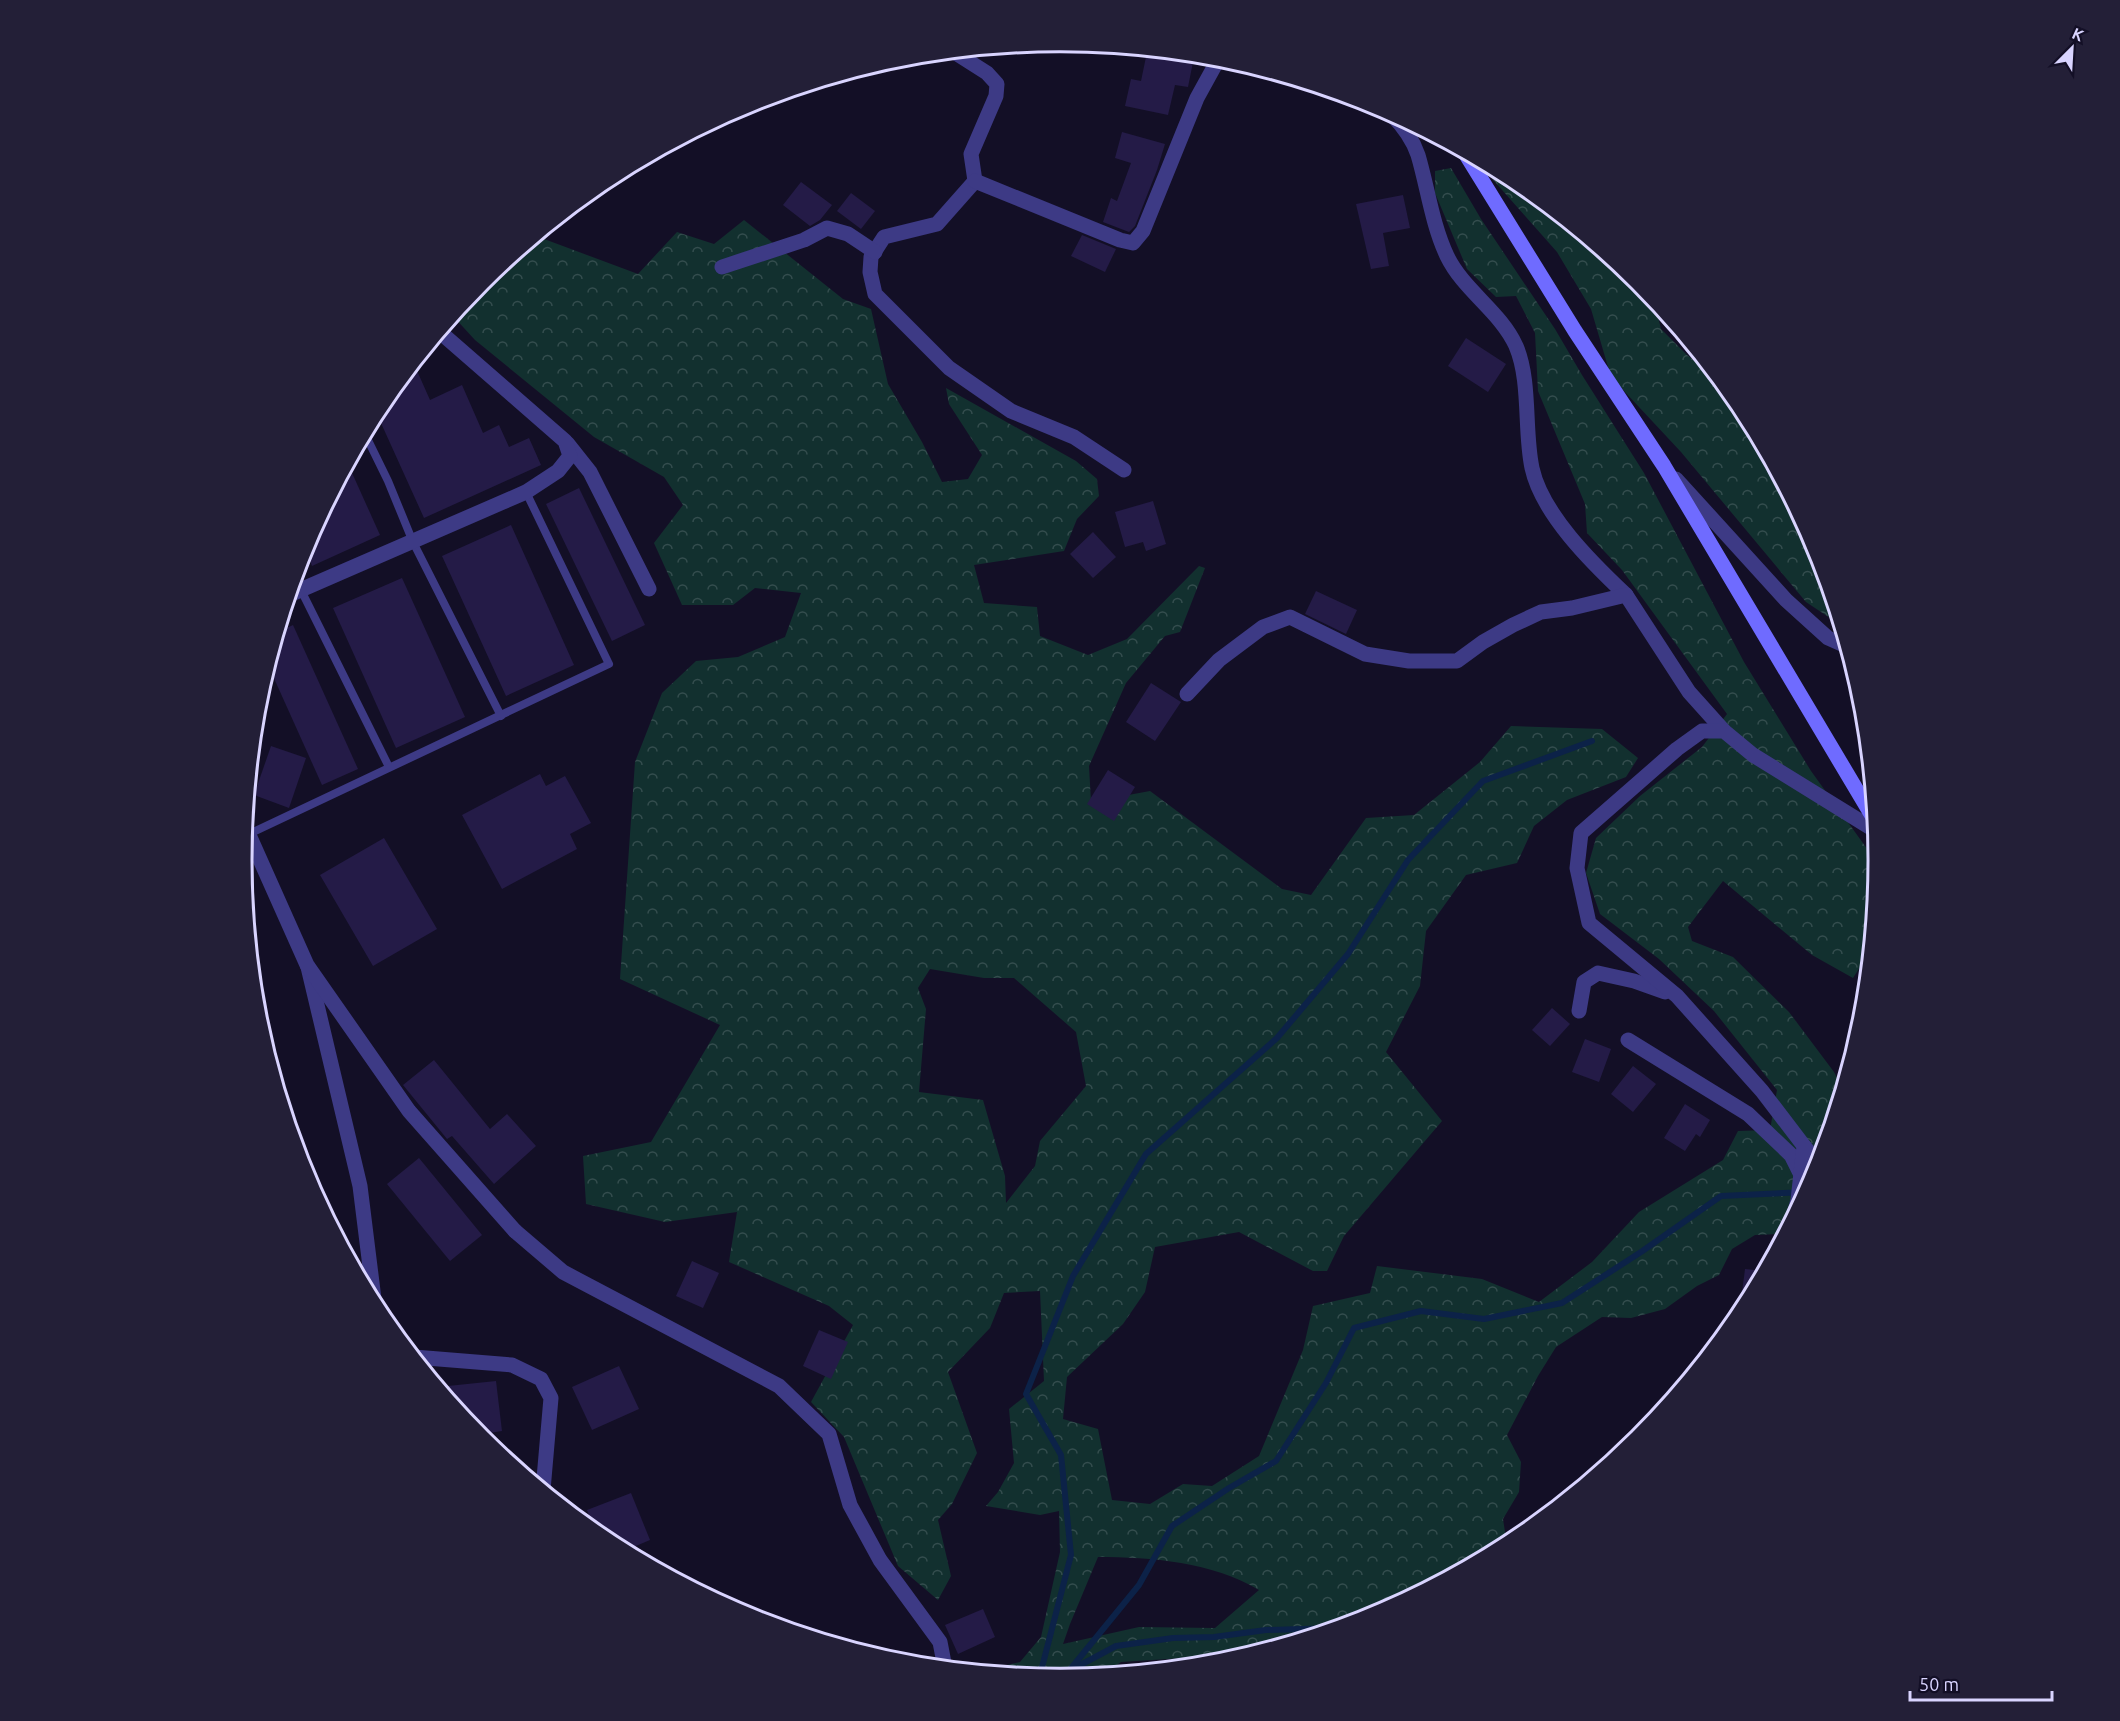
<svg xmlns="http://www.w3.org/2000/svg" width="2120" height="1721" font-family="Ubuntu,sans-serif">
<style>
.forest{fill:url(#forest-crowns);fill-rule:evenodd}
.lines{fill:none;stroke-linecap:round;stroke-linejoin:round}
.stream{stroke:#0c2248;stroke-width:6}
.building{fill:#241b47}
.service{stroke:#3d3a85;stroke-width:8}
.minor{stroke:#3d3a85;stroke-width:15}
.tertiary{stroke:#3d3a85;stroke-width:15}
.secondary{stroke:#6f6bff;stroke-width:15}
.rim{fill:none;stroke:#d9d4ff;stroke-width:3}
</style>
<defs>
<pattern id="forest-crowns" width="20" height="18" patternUnits="userSpaceOnUse" patternTransform="scale(1.5)"><rect width="20" height="18" fill="#12302f"/><path d="M2 6a3 3 0 1 1 6 0M12 15a3 3 0 1 1 6 0" fill="none" stroke="#344d4e"/></pattern>
</defs>
<rect width="100%" height="100%" fill="#130f26"/>
<g class="forest">
<path d="M1451 168 1481 219 1555 329 1582 375 1644 473 1744 662 1811 771 1878 864 1869 953 1853 978 1812 955 1723 881 1688 927 1692 941 1733 957 1789 1012 1834 1072 1842 1087 1816 1174 1782 1238 1780 1234 1755 1235 1732 1249 1719 1275 1697 1286 1665 1309 1631 1318 1602 1317 1556 1347 1538 1376 1507 1435 1521 1462 1519 1492 1503 1519 1507 1545 1373 1617 1228 1661 1215 1656 1121 1662 1103 1675 1060 1679 979 1671 1020 1662 1041 1637 1060 1552 1059 1511 1040 1515 986 1506 998 1492 1014 1463 1009 1409 1044 1381 1040 1291 1004 1293 990 1328 948 1372 977 1453 952 1504 938 1520 951 1576 938 1600 898 1566 844 1437 811 1402 853 1325 829 1306 729 1262 737 1212 665 1222 586 1204 583 1156 651 1142 720 1025 620 979 635 762 662 693 696 661 738 657 785 637 801 593 755 588 733 605H682L654 543 683 505 664 477 594 437 475 340 453 316 481 281 536 236 638 274 677 232 714 244 744 220 843 299 871 309 888 384 922 442 942 482 968 479 982 455 949 404 946 388 1076 461 1097 479 1099 496 1077 519 1064 551 974 565 984 603 1037 607 1040 636 1088 655 1127 639 1199 566 1205 568 1180 632 1165 636 1126 683 1089 766 1091 802 1150 791 1282 889 1311 895 1366 818 1414 815 1480 762 1511 726 1602 729 1638 758 1626 777 1567 800 1534 826 1517 863 1466 875 1426 931 1420 986 1386 1052 1442 1121 1344 1236 1327 1271H1313L1239 1232 1155 1247 1145 1292 1123 1324 1067 1377 1063 1419 1098 1429 1112 1500 1150 1504 1183 1484 1212 1486 1259 1456 1303 1350 1313 1306 1370 1293 1377 1266 1482 1279 1539 1302 1592 1262 1639 1212 1723 1160 1738 1131 1770 1130 1777 1090 1714 1011 1659 959 1600 914 1586 873 1596 838 1640 796 1702 747 1727 714 1622 570 1587 533 1585 504 1538 391 1535 333 1516 296 1496 297 1467 269 1435 193V171ZM930 969 984 978H1014L1076 1032 1086 1086 1040 1141 1035 1166 1006 1203 1005 1176 983 1100 919 1092 926 1009 918 988ZM1098 1557C1152 1557 1212 1562 1259 1590L1215 1628 1139 1627 1063 1644 1070 1624Z"/>
<polygon points="1493,169 1515,180 1639,282 1654,300 1661,329 1687,355 1714,376 1716,375 1741,406 1816,548 1839,624 1806,602 1681,452 1611,377 1591,309 1557,252 1487,173"/>
</g>
<g class="lines">
<g class="stream">
<polyline points="1071,1670 1116,1646 1173,1638 1214,1637 1266,1630 1335,1628"/>
<polyline points="1068,1672 1139,1585 1172,1526 1229,1488 1276,1461 1326,1383 1354,1328 1421,1311 1484,1319 1562,1303 1641,1252 1721,1196 1806,1192"/>
<polyline points="1040,1675 1071,1555 1061,1455 1026,1394 1073,1276 1146,1154 1277,1038 1348,954 1408,860 1483,781 1592,741"/>
<polyline points="1029,1676 1068,1672 1073,1678"/>
</g>
</g>
<g class="building">
<polygon points="1147,52 1193,62 1188,87 1175,85 1168,115 1125,106 1131,79 1141,81"/>
<polygon points="1122,132 1165,144 1157,170 1135,226 1129,232 1103,222 1111,198 1117,201 1131,163 1115,158"/>
<polygon points="801,182 832,205 820,220 810,226 783,205"/>
<polygon points="851,193 875,211 861,229 837,211"/>
<polygon points="1403,195 1410,228 1383,233 1389,266 1371,269 1356,204"/>
<polygon points="1082,235 1116,249 1105,272 1071,256"/>
<polygon points="1466,338 1506,364 1488,392 1448,366"/>
<polygon points="414,364 430,400 462,385 483,433 499,425 509,447 529,438 541,465 424,518 376,412"/>
<polygon points="348,464 380,535 312,566 304,547"/>
<polygon points="579,488 645,625 612,641 546,504"/>
<polygon points="1153,501 1166,544 1146,551 1143,542 1125,547 1115,512"/>
<polygon points="511,525 574,665 506,696 442,556"/>
<polygon points="1093,532 1116,557 1093,578 1070,554"/>
<polygon points="402,578 465,717 396,748 333,608"/>
<polygon points="1316,591 1357,610 1346,634 1305,614"/>
<polygon points="293,625 358,769 322,785 268,665 278,632"/>
<polygon points="1151,683 1181,702 1155,741 1126,722"/>
<polygon points="271,746 306,758 289,808 254,795"/>
<polygon points="1108,770 1135,787 1114,821 1087,804"/>
<polygon points="540,774 546,786 565,776 591,823 570,834 577,849 502,889 462,815"/>
<polygon points="384,838 437,929 373,966 320,875"/>
<polygon points="1552,1008 1570,1024 1550,1046 1532,1030"/>
<polygon points="1585,1039 1611,1049 1599,1082 1572,1072"/>
<polygon points="434,1060 490,1129 507,1114 536,1146 494,1184 452,1136 447,1139 403,1085"/>
<polygon points="1633,1066 1656,1084 1633,1112 1611,1094"/>
<polygon points="1685,1104 1710,1120 1700,1137 1696,1134 1685,1151 1664,1138"/>
<polygon points="419,1158 482,1235 450,1261 387,1184"/>
<polygon points="692,1261 719,1273 703,1308 676,1296"/>
<polygon points="1745,1269 1764,1271 1740,1316 1739,1316"/>
<polygon points="819,1330 848,1342 831,1379 803,1366"/>
<polygon points="619,1366 639,1409 592,1430 572,1387"/>
<polygon points="496,1381 502,1431 477,1435 450,1401 448,1386"/>
<polygon points="631,1493 650,1540 624,1551 596,1533 587,1510"/>
<polygon points="983,1609 995,1637 958,1654 945,1625"/>
</g>
<g class="lines">
<g class="service">
<polyline points="365,434 388,481 413,542 501,716"/>
<polyline points="295,578 389,767"/>
<polyline points="249,834 609,664 526,492"/>
</g>
<g class="minor">
<polyline points="954,52 987,73 997,84 996,96 971,154 975,181 937,224 884,237 871,257 870,272 875,294 949,368 1011,411 1074,437 1124,470"/>
<path d="M1391 114C1402 125 1413 140 1418 155 1428 189 1432 224 1447 256 1464 291 1500 311 1516 346 1531 381 1524 431 1532 468 1542 514 1592 563 1626 595"/>
<polyline points="975,181 1120,240 1133,243 1143,231 1197,98 1219,58"/>
<polyline points="722,267 804,240 827,228 848,234 875,252"/>
<polyline points="567,443 590,472 649,589"/>
<polyline points="1676,479 1786,600 1828,638 1846,646"/>
<polyline points="289,595 526,492 558,471 570,456 565,441 440,332"/>
<polyline points="1187,694 1219,660 1263,627 1290,617 1365,654 1409,661 1457,661 1483,642 1513,625 1541,612 1572,608 1626,595 1689,692 1724,731"/>
<polyline points="308,967 360,1186 375,1307"/>
<polyline points="1579,1011 1584,982 1598,973 1634,981 1665,992"/>
<polyline points="1628,1040 1748,1114 1791,1155 1801,1175"/>
<polyline points="1804,1146 1819,1164"/>
<polyline points="1794,1215 1798,1200 1804,1146 1762,1091 1677,996 1589,923 1577,868 1581,833 1677,749 1702,731 1724,731 1753,755 1876,831"/>
<polyline points="515,1231 563,1272 779,1386 829,1434 850,1505 880,1560 940,1642 945,1668"/>
<polyline points="414,1357 512,1365 541,1379 551,1398 543,1490"/>
</g>
<polyline class="tertiary" points="245,826 307,965 409,1111 515,1231"/>
<polyline class="secondary" points="1465,153 1575,331 1664,466 1874,819"/>
</g>
<path d="M0 0H2120V1721H0ZM252 860a808 808 0 1 1 1616 0a808 808 0 1 1-1616 0Z" fill="#231f37" fill-rule="evenodd"/>
<path class="rim" d="M252 860a808 808 0 1 1 1616 0a808 808 0 1 1-1616 0Z"/>
<g transform="translate(2072 48) rotate(24)" stroke="#130f26" stroke-width="4.5" paint-order="stroke">
<path d="M0-4.5L10 22L0 15L-10 22Z" fill="#d9d4ff"/>
<text y="-9" font-size="16" font-weight="bold" text-anchor="middle" fill="#d9d4ff">K</text>
</g>
<path d="M1910 1691v9h142v-9" fill="none" stroke="#d9d4ff" stroke-width="3"/>
<text x="1919" y="1691" font-size="18" fill="#d9d4ff" stroke="#130f26" stroke-width="4.5" paint-order="stroke">50 m</text>
</svg>
